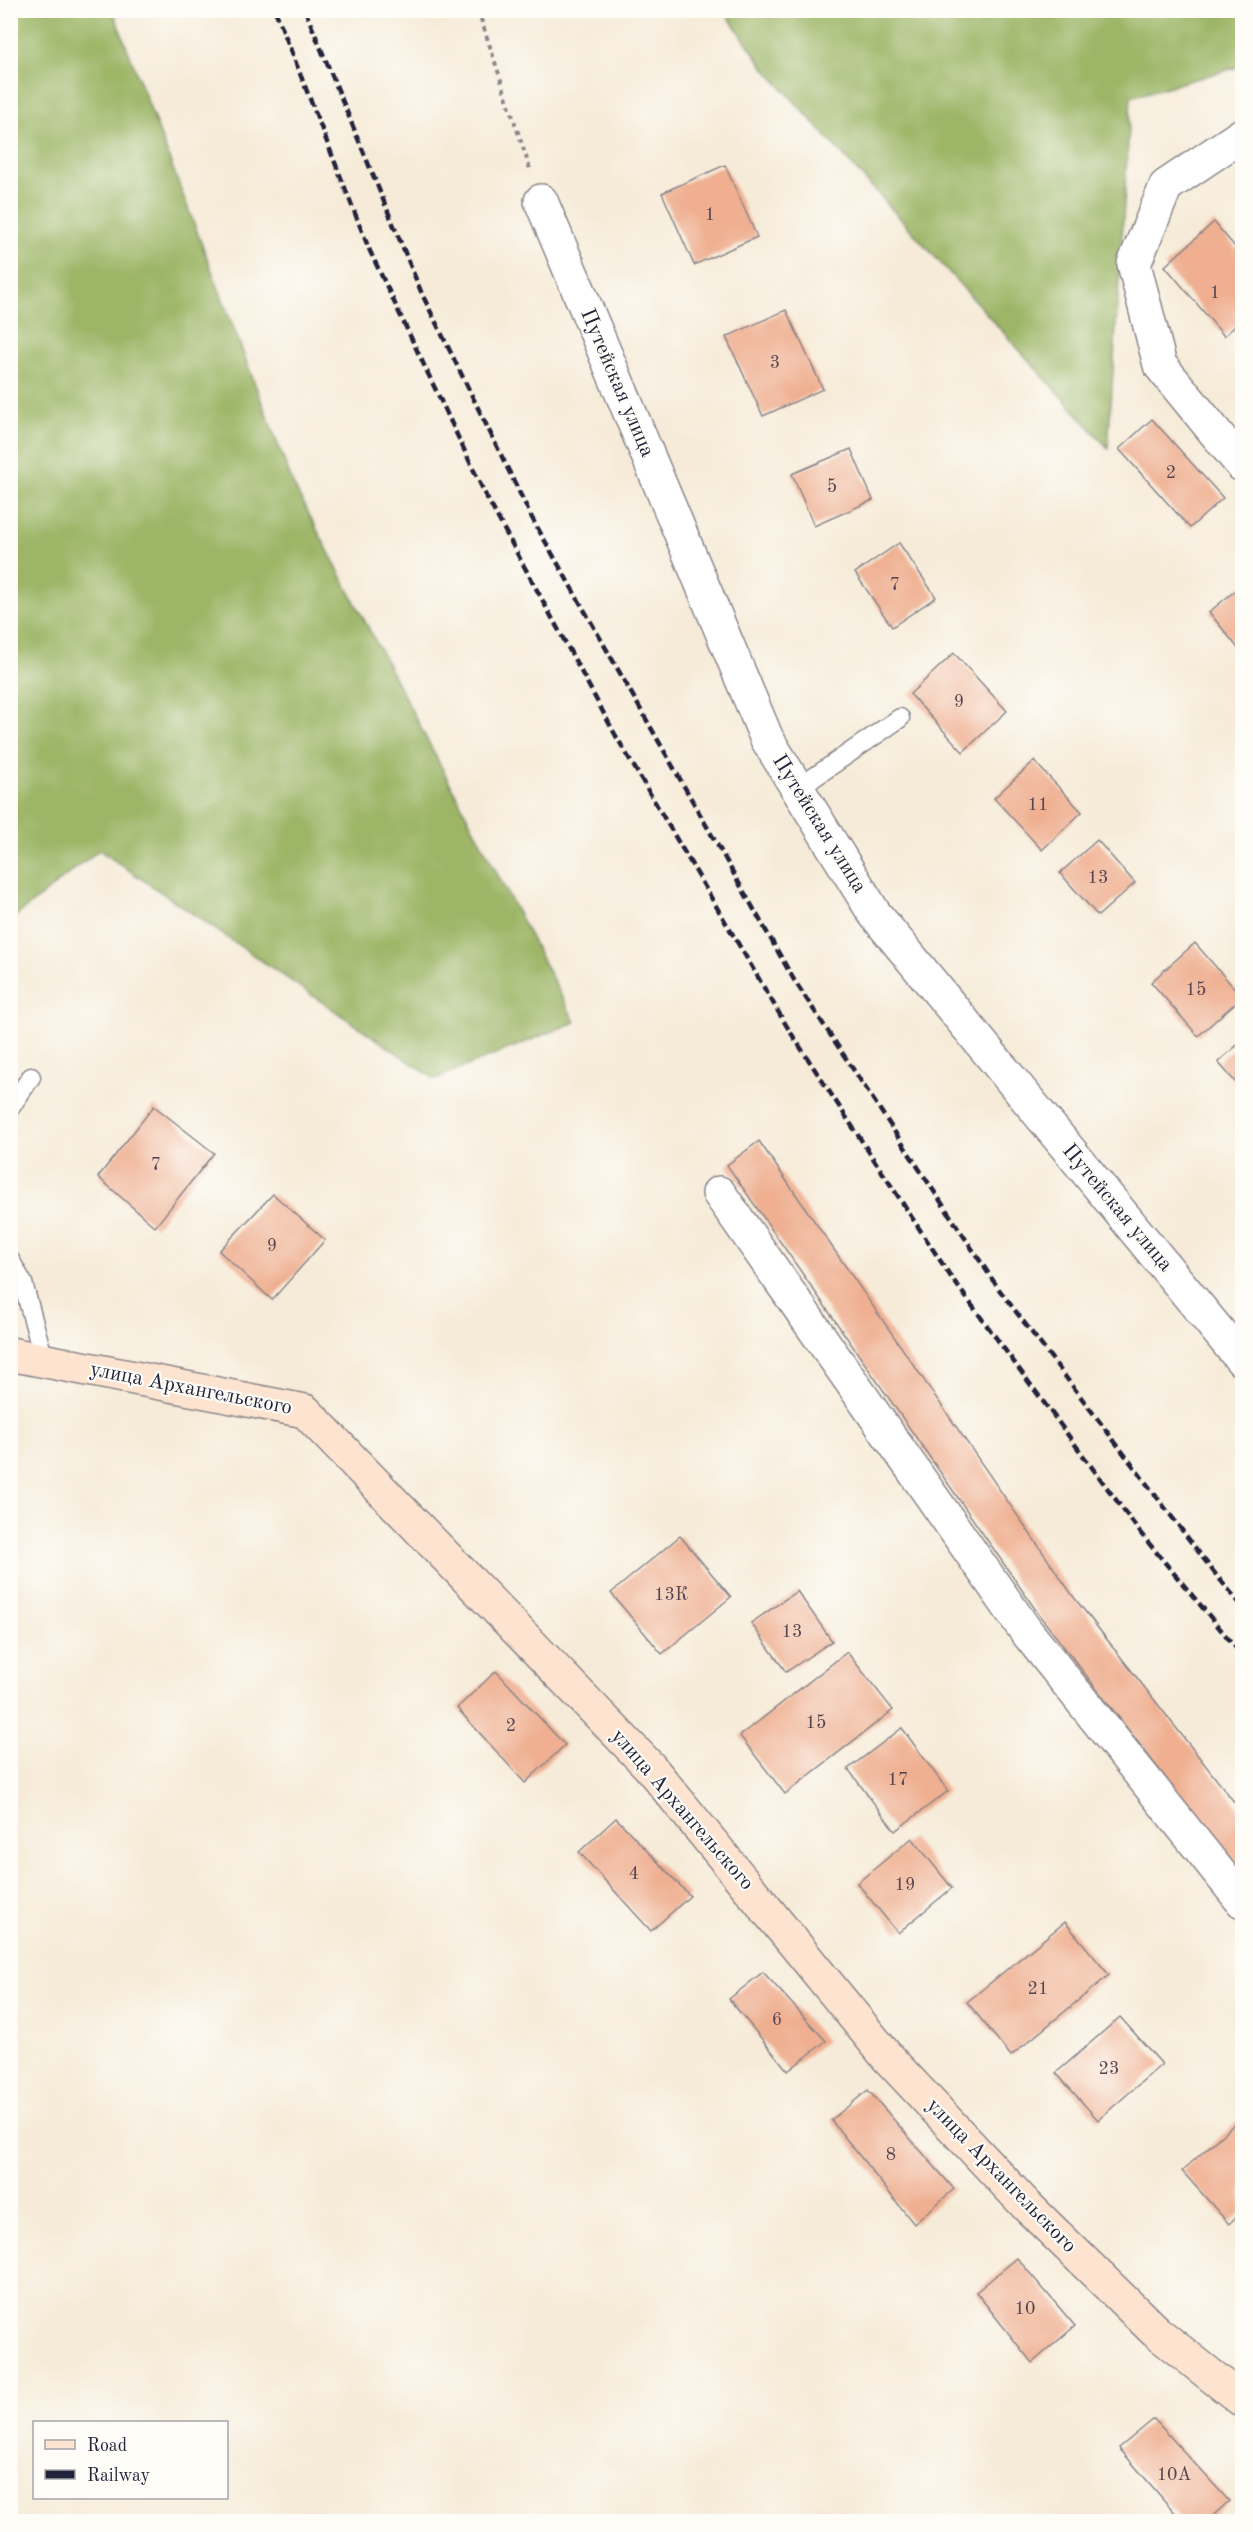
<svg xmlns="http://www.w3.org/2000/svg" width="1253" height="2532" font-family="'Old Standard TT',serif">
<style>
.forest{fill:#9cb566;stroke:#5f6c50;stroke-width:1.5}
.building{fill:#efaf90}
.lines{fill:none;stroke-linecap:round;stroke-linejoin:round}
.lane-casing{stroke:#8c868a;stroke-width:21}
.street-casing{stroke:#8c868a;stroke-width:36}
.secondary-casing{stroke:#8c868a;stroke-width:36}
.path{stroke:#8c868a;stroke-width:4;stroke-dasharray:4.5 4.5;stroke-linecap:butt}
.lane{stroke:#fff;stroke-width:18}
.street{stroke:#fff;stroke-width:33}
.secondary{stroke:#fde4d1;stroke-width:33}
.rail{stroke:#22223b;stroke-width:4.5;stroke-dasharray:9 4.5;stroke-linecap:butt}
.labels{text-anchor:middle;dominant-baseline:central;stroke-width:4.5;stroke-linejoin:round;paint-order:stroke}
.number-label{font-size:18px;fill:#554550}
.street-label{font-size:21px;fill:#22223b;stroke:#fdfcf7}
</style>
<rect width="100%" height="100%" fill="#fdfcf7"/>
<filter id="ink" filterUnits="userSpaceOnUse"><feTurbulence type="fractalNoise" baseFrequency=".0167" numOctaves="2"/><feDisplacementMap in="SourceGraphic" scale="12" xChannelSelector="R" yChannelSelector="G"/><feConvolveMatrix kernelMatrix="1 2 1 2 8 2 1 2 1" color-interpolation-filters="sRGB"/></filter>
<filter id="wash" filterUnits="userSpaceOnUse"><feTurbulence type="fractalNoise" baseFrequency=".008" numOctaves="4" result="noise"/><feDisplacementMap in="SourceGraphic" scale="24" xChannelSelector="R" yChannelSelector="G"/><feGaussianBlur stdDeviation="1.35" result="paint"/><feColorMatrix in="noise" values="0 0 0 0 0 0 0 0 0 0 0 0 0 0 0 0 0 1.4 0 .05"/><feComposite in="paint" operator="in"/></filter>
<g filter="url(#wash)">
<rect width="100%" height="100%" fill="#f6ebd8"/>
<g class="forest">
<polygon points="11,10 113,11 293,484 575,1022 435,1079 99,850 11,920"/>
<polygon points="724,11 1242,11 1242,66 1131,97 1108,448 766,70"/>
</g>
<g id="blocks">
<g class="building">
<polygon points="725,165 757,237 694,265 662,193"/>
<polygon points="1214,222 1242,255 1242,320 1224,336 1165,266"/>
<polygon points="786,310 823,389 763,416 726,337"/>
<polygon points="1152,419 1223,498 1190,528 1119,449"/>
<polygon points="851,449 873,500 814,526 792,474"/>
<polygon points="899,543 936,597 892,627 855,573"/>
<polygon points="1242,585 1242,653 1209,612"/>
<polygon points="954,653 1007,711 963,752 910,694"/>
<polygon points="1034,761 1082,812 1042,850 994,798"/>
<polygon points="1097,840 1135,883 1098,916 1060,873"/>
<polygon points="1195,943 1242,997 1198,1036 1151,982"/>
<polygon points="1242,1041 1242,1090 1218,1062"/>
<polygon points="154,1106 214,1153 155,1227 98,1177"/>
<polygon points="759,1141 1073,1596 1242,1812 1242,1876 1040,1616 727,1165"/>
<polygon points="273,1194 325,1240 272,1300 219,1251"/>
<polygon points="680,1536 731,1597 662,1654 611,1593"/>
<polygon points="797,1591 832,1641 786,1672 751,1623"/>
<polygon points="847,1652 893,1710 785,1794 740,1736"/>
<polygon points="496,1671 565,1745 525,1783 457,1708"/>
<polygon points="902,1728 948,1791 895,1831 848,1769"/>
<polygon points="616,1818 690,1896 651,1931 579,1852"/>
<polygon points="912,1838 952,1888 898,1933 857,1883"/>
<polygon points="1065,1922 1109,1975 1011,2056 967,2002"/>
<polygon points="763,1972 826,2041 788,2071 729,1999"/>
<polygon points="1120,2017 1162,2064 1098,2120 1056,2073"/>
<polygon points="868,2090 954,2189 914,2224 831,2120"/>
<polygon points="1241,2118 1242,2211 1229,2224 1182,2171"/>
<polygon points="1017,2258 1075,2326 1032,2363 976,2292"/>
<polygon points="1154,2419 1229,2501 1206,2522 1183,2522 1119,2448"/>
</g>
</g>
</g>
<g filter="url(#ink)">
<use href="#blocks" fill-opacity="0" stroke="#8c868a" stroke-width="1.5"/>
<g class="lines">
<g class="lane-casing">
<g id="lane">
<polyline points="797,789 900,718"/>
<polyline points="10,1108 31,1077"/>
<polyline points="10,1260 23,1283 44,1360"/>
</g>
</g>
<g class="street-casing">
<g id="street">
<polyline points="1242,135 1166,186 1134,264 1160,365 1242,465"/>
<polyline points="541,201 767,739 874,913 1242,1360"/>
<polyline points="719,1193 1026,1631 1242,1901"/>
</g>
</g>
<g class="secondary-casing">
<polyline id="secondary" points="10,1354 305,1411 649,1766 888,2058 1027,2206 1155,2331 1242,2400"/>
</g>
<polyline class="path" points="478,10 530,169"/>
<use href="#lane" class="lane"/>
<use href="#street" class="street"/>
<use href="#secondary" class="secondary"/>
<g class="rail">
<polyline points="275,10 369,249 486,496 616,736 789,1030 951,1277 1142,1535 1242,1655"/>
<polyline points="305,10 422,294 532,518 794,980 998,1288 1213,1571 1242,1606"/>
</g>
</g>
</g>
<g class="labels">
<g class="number-label">
<text x="710" y="215">1</text>
<text x="1215" y="293">1</text>
<text x="775" y="363">3</text>
<text x="1171" y="473">2</text>
<text x="832" y="487">5</text>
<text x="895" y="585">7</text>
<text x="959" y="702">9</text>
<text x="1038" y="805">11</text>
<text x="1098" y="878">13</text>
<text x="1196" y="990">15</text>
<text x="156" y="1165">7</text>
<text x="272" y="1246">9</text>
<text x="671" y="1595">13К</text>
<text x="792" y="1632">13</text>
<text x="816" y="1723">15</text>
<text x="511" y="1726">2</text>
<text x="898" y="1780">17</text>
<text x="634" y="1874">4</text>
<text x="905" y="1885">19</text>
<text x="1038" y="1989">21</text>
<text x="777" y="2020">6</text>
<text x="1109" y="2069">23</text>
<text x="891" y="2155">8</text>
<text x="1025" y="2309">10</text>
<text x="1174" y="2475">10А</text>
</g>
<g class="street-label">
<text transform="translate(617 383) rotate(67)">Путейская улица</text>
<text transform="translate(819 824) rotate(58)">Путейская улица</text>
<text transform="translate(1117 1208) rotate(50)">Путейская улица</text>
<text transform="translate(191 1389) rotate(11)">улица Архангельского</text>
<text transform="translate(682 1810) rotate(49)">улица Архангельского</text>
<text transform="translate(1001 2176) rotate(46)">улица Архангельского</text>
</g>
</g>
<rect width="1253" height="2532" fill="none" stroke="#fdfcf7" stroke-width="36"/>
<rect x="33" y="2421" width="195" height="78" fill="#fdfcf7" stroke="#a5a5ac" stroke-width="1.5"/>
<rect x="45" y="2440" width="30" height="9" fill="#fde4d1" stroke="#a5a5ac" stroke-width="1.5"/>
<text x="87" y="2451" font-size="18" fill="#22223b">Road</text>
<rect x="45" y="2470" width="30" height="9" fill="#22223b" stroke="#a5a5ac" stroke-width="1.5"/>
<text x="87" y="2481" font-size="18" fill="#22223b">Railway</text>
</svg>
